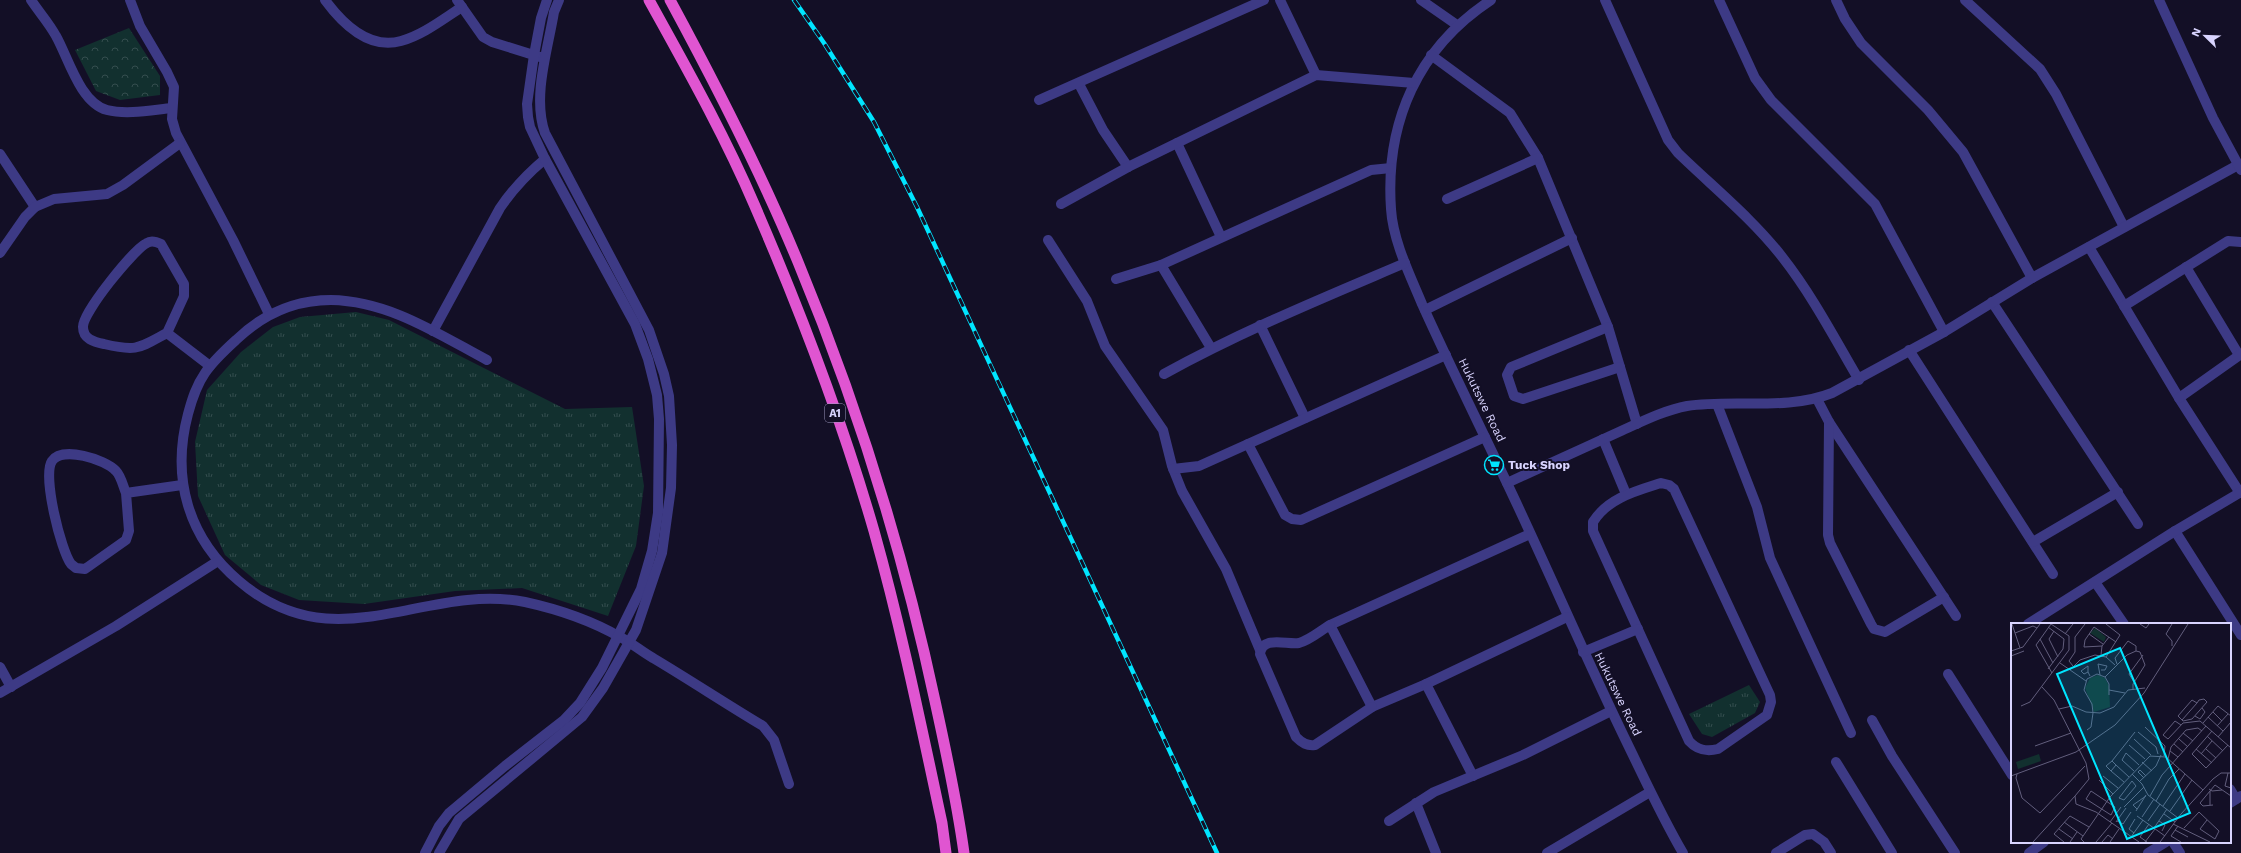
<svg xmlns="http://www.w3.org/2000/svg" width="2241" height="853" font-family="'Work Sans',sans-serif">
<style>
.grass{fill:url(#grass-tufts)}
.park{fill:url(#park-crowns)}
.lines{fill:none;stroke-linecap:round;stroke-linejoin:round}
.minor{stroke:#3d3a85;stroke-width:10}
.tertiary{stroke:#3d3a85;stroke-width:10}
.trunk{stroke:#e055d1;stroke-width:11}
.rail-casing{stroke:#00e5ff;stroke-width:4.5}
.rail{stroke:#130f26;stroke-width:3;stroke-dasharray:9;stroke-linecap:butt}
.labels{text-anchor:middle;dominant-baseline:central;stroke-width:4;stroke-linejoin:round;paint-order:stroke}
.shield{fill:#130f26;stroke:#9e99be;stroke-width:1}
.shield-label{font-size:11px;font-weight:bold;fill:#d9d4ff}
.street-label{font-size:12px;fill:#d9d4ff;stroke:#130f26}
.poi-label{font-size:12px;font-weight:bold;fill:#d9d4ff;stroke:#130f26;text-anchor:start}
.inset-road{fill:none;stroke:#625e7d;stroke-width:1}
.view{fill:#00e5ff;fill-opacity:0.15;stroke:#00e5ff;stroke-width:2}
.inset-edge{fill:none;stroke:#d9d4ff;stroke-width:2}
</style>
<defs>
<pattern id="grass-tufts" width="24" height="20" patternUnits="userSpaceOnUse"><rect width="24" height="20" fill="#12302f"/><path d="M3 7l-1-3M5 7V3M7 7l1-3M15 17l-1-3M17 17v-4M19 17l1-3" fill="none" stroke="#344d4e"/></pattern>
<pattern id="park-crowns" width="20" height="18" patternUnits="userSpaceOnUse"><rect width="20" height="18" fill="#12302f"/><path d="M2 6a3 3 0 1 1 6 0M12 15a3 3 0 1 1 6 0" fill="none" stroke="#344d4e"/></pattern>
</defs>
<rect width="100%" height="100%" fill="#130f26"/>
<g class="grass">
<polygon points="356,312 389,320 565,409 632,407 644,486 636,546 608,616 522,588 455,591 364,604 299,600 261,585 225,555 198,496 195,442 207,390 241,352 273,327 300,317"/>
<polygon points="1749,685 1760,702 1755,713 1712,737 1702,734 1689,714"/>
</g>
<polygon class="park" points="129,28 160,76 160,95 120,100 96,91 75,50"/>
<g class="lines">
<g class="minor">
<path d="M31 0C39 12 49 23 56 36 68 57 80 103 107 110 127 115 152 110 172 108"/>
<polyline points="130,0 140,26 167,72 174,87 172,119 176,133 233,240 269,314"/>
<path d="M325 0C342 23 369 50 401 41 423 35 443 19 462 7"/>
<polyline points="457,0 483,37 492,42 540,57"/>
<polyline points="1280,0 1316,75"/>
<polyline points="1421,0 1457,25"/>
<path d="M1491 0C1418 48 1385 122 1391 209 1393 241 1410 275 1422 304 1449 364 1478 422 1506 481 1548 569 1586 659 1629 747 1646 782 1663 819 1683 853"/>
<path d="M1605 0 1668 140 1678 153C1713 187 1753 219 1783 258 1812 295 1835 339 1859 380"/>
<polyline points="1719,0 1755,78 1771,100 1875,204 1944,332"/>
<polyline points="1836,0 1845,19 1861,43 1928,110 1963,152 2032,278"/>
<polyline points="1965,0 2040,69 2056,94 2124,227"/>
<polyline points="1431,55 1510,113 1538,158 1608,327 1637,424"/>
<polyline points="1079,84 1103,130 1128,167"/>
<polyline points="1039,100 1264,0"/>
<polyline points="1177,143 1221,237"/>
<polyline points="0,154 35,207"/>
<polyline points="1447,199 1538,158"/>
<polyline points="1061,204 1128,167 1316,75 1414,83"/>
<polyline points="1048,240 1087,301 1105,346 1163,430 1172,466 1182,491 1226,569 1260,650"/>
<polyline points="2089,247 2179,398 2240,493"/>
<polyline points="0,253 25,217 35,207 54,199 107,194 123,185 180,143"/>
<polyline points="1161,265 1211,348"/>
<polyline points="2186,267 2239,355"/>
<polyline points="1116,279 1161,265 1371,170 1391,168"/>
<polyline points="1992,302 2138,524"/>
<polyline points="2124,306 2228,241 2241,242"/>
<polyline points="1425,310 1572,238"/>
<polyline points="1260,325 1305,418"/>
<polyline points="1608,327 1511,367 1507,375 1514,396 1523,399 1620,367"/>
<path d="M433 331 500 208C513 189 527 174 545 159"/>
<path d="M167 333 184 296V284L161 244C157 242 151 240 147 243 134 249 82 313 83 327 83 339 94 342 104 344 137 352 139 348 167 333L210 366"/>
<polyline points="1909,350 2053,574"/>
<polyline points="1446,355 1248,444 1285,515 1292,519 1301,520 1485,437"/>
<path d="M487 360C438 334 389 301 331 300 294 300 262 315 236 340 225 350 213 361 205 373 196 386 192 399 188 414 171 478 188 538 239 581 336 664 423 582 525 602 557 609 592 621 620 637 632 643 642 652 653 658 690 680 726 704 763 726L774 740 789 784"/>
<path d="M1164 374C1242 331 1323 298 1405 263"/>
<polyline points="2179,398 2241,354"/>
<polyline points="1817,399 1829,422 1956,616"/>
<polyline points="1717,404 1757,507 1770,558 1851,733"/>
<polyline points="1829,422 1828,535 1830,543 1871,624 1874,629 1885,632 1944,597"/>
<polyline points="1603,439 1626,494"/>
<polyline points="1173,469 1199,466 1248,444"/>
<path d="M1507 483C1545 466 1583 448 1621 431 1641 422 1665 410 1687 406 1734 399 1787 411 1832 393L1944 332 2032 278 2238 165"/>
<path d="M1661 483 1669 485 1674 489 1770 695 1771 702 1767 715 1718 749C1706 752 1697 750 1689 741L1593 531V522C1608 498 1636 491 1661 483Z"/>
<path d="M126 493C123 486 121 476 116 471 105 459 62 446 52 461 42 475 61 551 71 564L76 568 85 569 126 540 129 531 126 493 182 485"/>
<polyline points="2175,531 2241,635"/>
<polyline points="1530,534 1330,625 1372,707 1426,684 1567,617"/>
<polyline points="2033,542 2118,492"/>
<polyline points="2095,582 2124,624"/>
<polyline points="2028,624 2175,531 2241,492"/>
<path d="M1330 625C1320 631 1310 640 1299 643 1287 645 1262 635 1260 654L1296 737C1302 743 1307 746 1315 745L1372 707"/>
<polyline points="1583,652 1638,629"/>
<polyline points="0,667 11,687"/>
<polyline points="1948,674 2012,775"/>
<polyline points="1426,684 1473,776"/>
<polyline points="0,693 116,626 218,561"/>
<polyline points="1872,720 1892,756 1955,853"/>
<polyline points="1836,762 1892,853"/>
<polyline points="2230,789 2236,799"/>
<polyline points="1416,803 1436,853"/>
<polyline points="1389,821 1434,792 1523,755 1611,711"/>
<polyline points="2173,842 2180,853"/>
<polyline points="425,853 439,826 449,813 505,766 564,720 580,703 602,668 641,589 652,551 658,513 659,419 657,395 648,359 635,324 545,159 530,127 528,117 527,104 534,55 541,18 547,0"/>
<path d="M439 853 459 819 582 717 603 688 636 630 662 553 671 488 672 445 669 396 664 374 649 330 545 133C532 97 548 49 554 12L559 0"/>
<polyline points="1547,853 1650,792"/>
<polyline points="1776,853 1805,835 1813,834 1824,842 1831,853"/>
<polyline points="2029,853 2044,842"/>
</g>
<g class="tertiary">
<polyline points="2159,0 2213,118 2241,170"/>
<polyline points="2230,803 2241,796"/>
<polyline points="2148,853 2166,842"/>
</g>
<g class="trunk">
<path d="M649 0C686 67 724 134 754 204 800 310 842 420 874 531 901 627 921 725 942 823L946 853"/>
<path d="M670 0C716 85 761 172 798 262 857 404 903 551 935 701 946 751 957 802 964 853"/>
</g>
<g class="rail-casing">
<polyline id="rail" points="794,0 824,43 874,122 917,207 1217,853"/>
</g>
<use href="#rail" class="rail"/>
</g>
<defs>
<g id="supermarket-ring" transform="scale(1)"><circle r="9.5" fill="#130f26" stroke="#00e5ff" stroke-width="1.5"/><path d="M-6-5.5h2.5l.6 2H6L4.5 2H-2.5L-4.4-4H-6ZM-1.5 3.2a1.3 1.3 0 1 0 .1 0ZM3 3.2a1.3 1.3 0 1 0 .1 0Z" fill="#00e5ff"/></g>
</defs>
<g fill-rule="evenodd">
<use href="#supermarket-ring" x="1494" y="465"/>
</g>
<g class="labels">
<rect class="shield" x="825" y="404" width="20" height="18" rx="3"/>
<g class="shield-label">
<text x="835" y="413">A1</text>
</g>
<g class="street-label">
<text transform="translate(1482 400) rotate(64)">Hukutswe Road</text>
<text transform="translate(1618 694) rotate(64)">Hukutswe Road</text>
</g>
<g class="poi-label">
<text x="1508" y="465">Tuck Shop</text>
</g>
</g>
<g transform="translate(2011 623)">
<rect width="220" height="220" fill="#130f26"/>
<path d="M87 52 94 55 98 63 99 84 83 89 74 65 79 55Z" fill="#12302f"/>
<path d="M84 5 95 14 93 19 79 10Z" fill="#12302f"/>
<path d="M28 131 30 138 7 146 5 139Z" fill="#12302f"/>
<path class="inset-road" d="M1 1 9 25M40 1 25 22 41 50M129 1 135 5 138 1M43 8 38 16 47 34M4 10 22 3 26 5M54 11 62 1M78 11 92 21M29 16 42 40M91 23 73 24 74 17 83 4 105 19M161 23V18L155 11 161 1M0 28 12 24 29 1M90 32 91 23 98 14M0 33 13 28M95 34 109 12 95 1M49 40 75 58M106 41 104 35 117 18 125 23V28M62 43 58 38 64 29V14L74 1M37 46 52 26 53 16 37 4M59 47 69 37 84 32 95 34 104 42M77 49V43L70 48 73 51 77 49 79 53M89 52 87 41 96 43 94 47H90M94 54 116 32 125 28 129 29 134 42 122 61V67M123 59 118 51 132 32M31 64 43 77 75 140 78 156 64 173 65 181 85 189 128 219M98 67 114 70M10 83 19 79 58 27V13L40 1M48 86 61 83 75 89 89 90 103 84 117 67 134 65M202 89 211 98M184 93 189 96 194 89 191 85M197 94 212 108M171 97 186 80 188 77 193 76 196 79 181 96 172 98 167 93 181 77 186 80M192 100 207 83 220 93M170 102 164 98 152 112 157 116 172 100 189 98 220 125M206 103 217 91M134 104 154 123 153 133M76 107 80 104 82 90 81 81 73 67 76 56 86 51 94 54 98 61V72M201 108 181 131 195 145 217 122M127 109 145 124 147 131M172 110 182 118M196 113 212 128M207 114 220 99M123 116 140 132M168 116 177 124M163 121 172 129M118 122 134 136M24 123 60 110M185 126 201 140M195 126 205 135M159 128 167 134 195 103M190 131 201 118M157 136 160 124 175 107 187 105 191 108M101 138 124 109M131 139 141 148M100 148 95 143 101 138 105 142M123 148 111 137 115 130 128 142M217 150 214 163 220 165M6 151 5 155 11 175 29 190 74 143M121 151 131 161 137 172 167 195M0 153 65 129 104 102 133 70 177 1M92 153 107 165M133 155 127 149 129 147 135 153M88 157 102 171M121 158 125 163 113 177 108 175ZM129 158 145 143 150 132M113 159 100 148 105 142 118 154M198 166 201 168 211 167M80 168 104 184 100 192 75 176ZM199 168V182M139 173 151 152 167 134M145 178 158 156 168 146M202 182 192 183 189 180 204 162 220 173M152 183 174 151M113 184 133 164M126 186 122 182 135 173M125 188 135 172M159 188 181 157M153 191 164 199M126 193 154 213M131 194 143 176M106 198 112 201 120 189M137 198 149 181M148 198 154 202 151 208M53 199 72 213M99 199 110 184M105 199 115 185M162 201 199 219M167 203 160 213 170 219M143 205 156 186M173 205 188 189 189 190 208 208 204 216 189 206 196 197M48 206 62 216M164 207 177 214M123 210 118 206 124 196M120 214 132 197M22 219 64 173M53 219 43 211 59 193 78 204M59 219 66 209M73 219 70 216 99 174 139 133 155 134 192 167M85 219 101 200M91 219 97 212 102 216M99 219 108 206M134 219 144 206M136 219 129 214 138 201M149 219 170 191 202 156 210 150H220"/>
<path class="view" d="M109 25 179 190 116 216 46 51Z"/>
<rect width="220" height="220" class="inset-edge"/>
</g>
<g transform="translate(2205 36) rotate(293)" stroke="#130f26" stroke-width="3" paint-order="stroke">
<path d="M0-3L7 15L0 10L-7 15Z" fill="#d9d4ff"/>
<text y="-6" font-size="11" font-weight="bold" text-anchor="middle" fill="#d9d4ff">N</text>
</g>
</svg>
